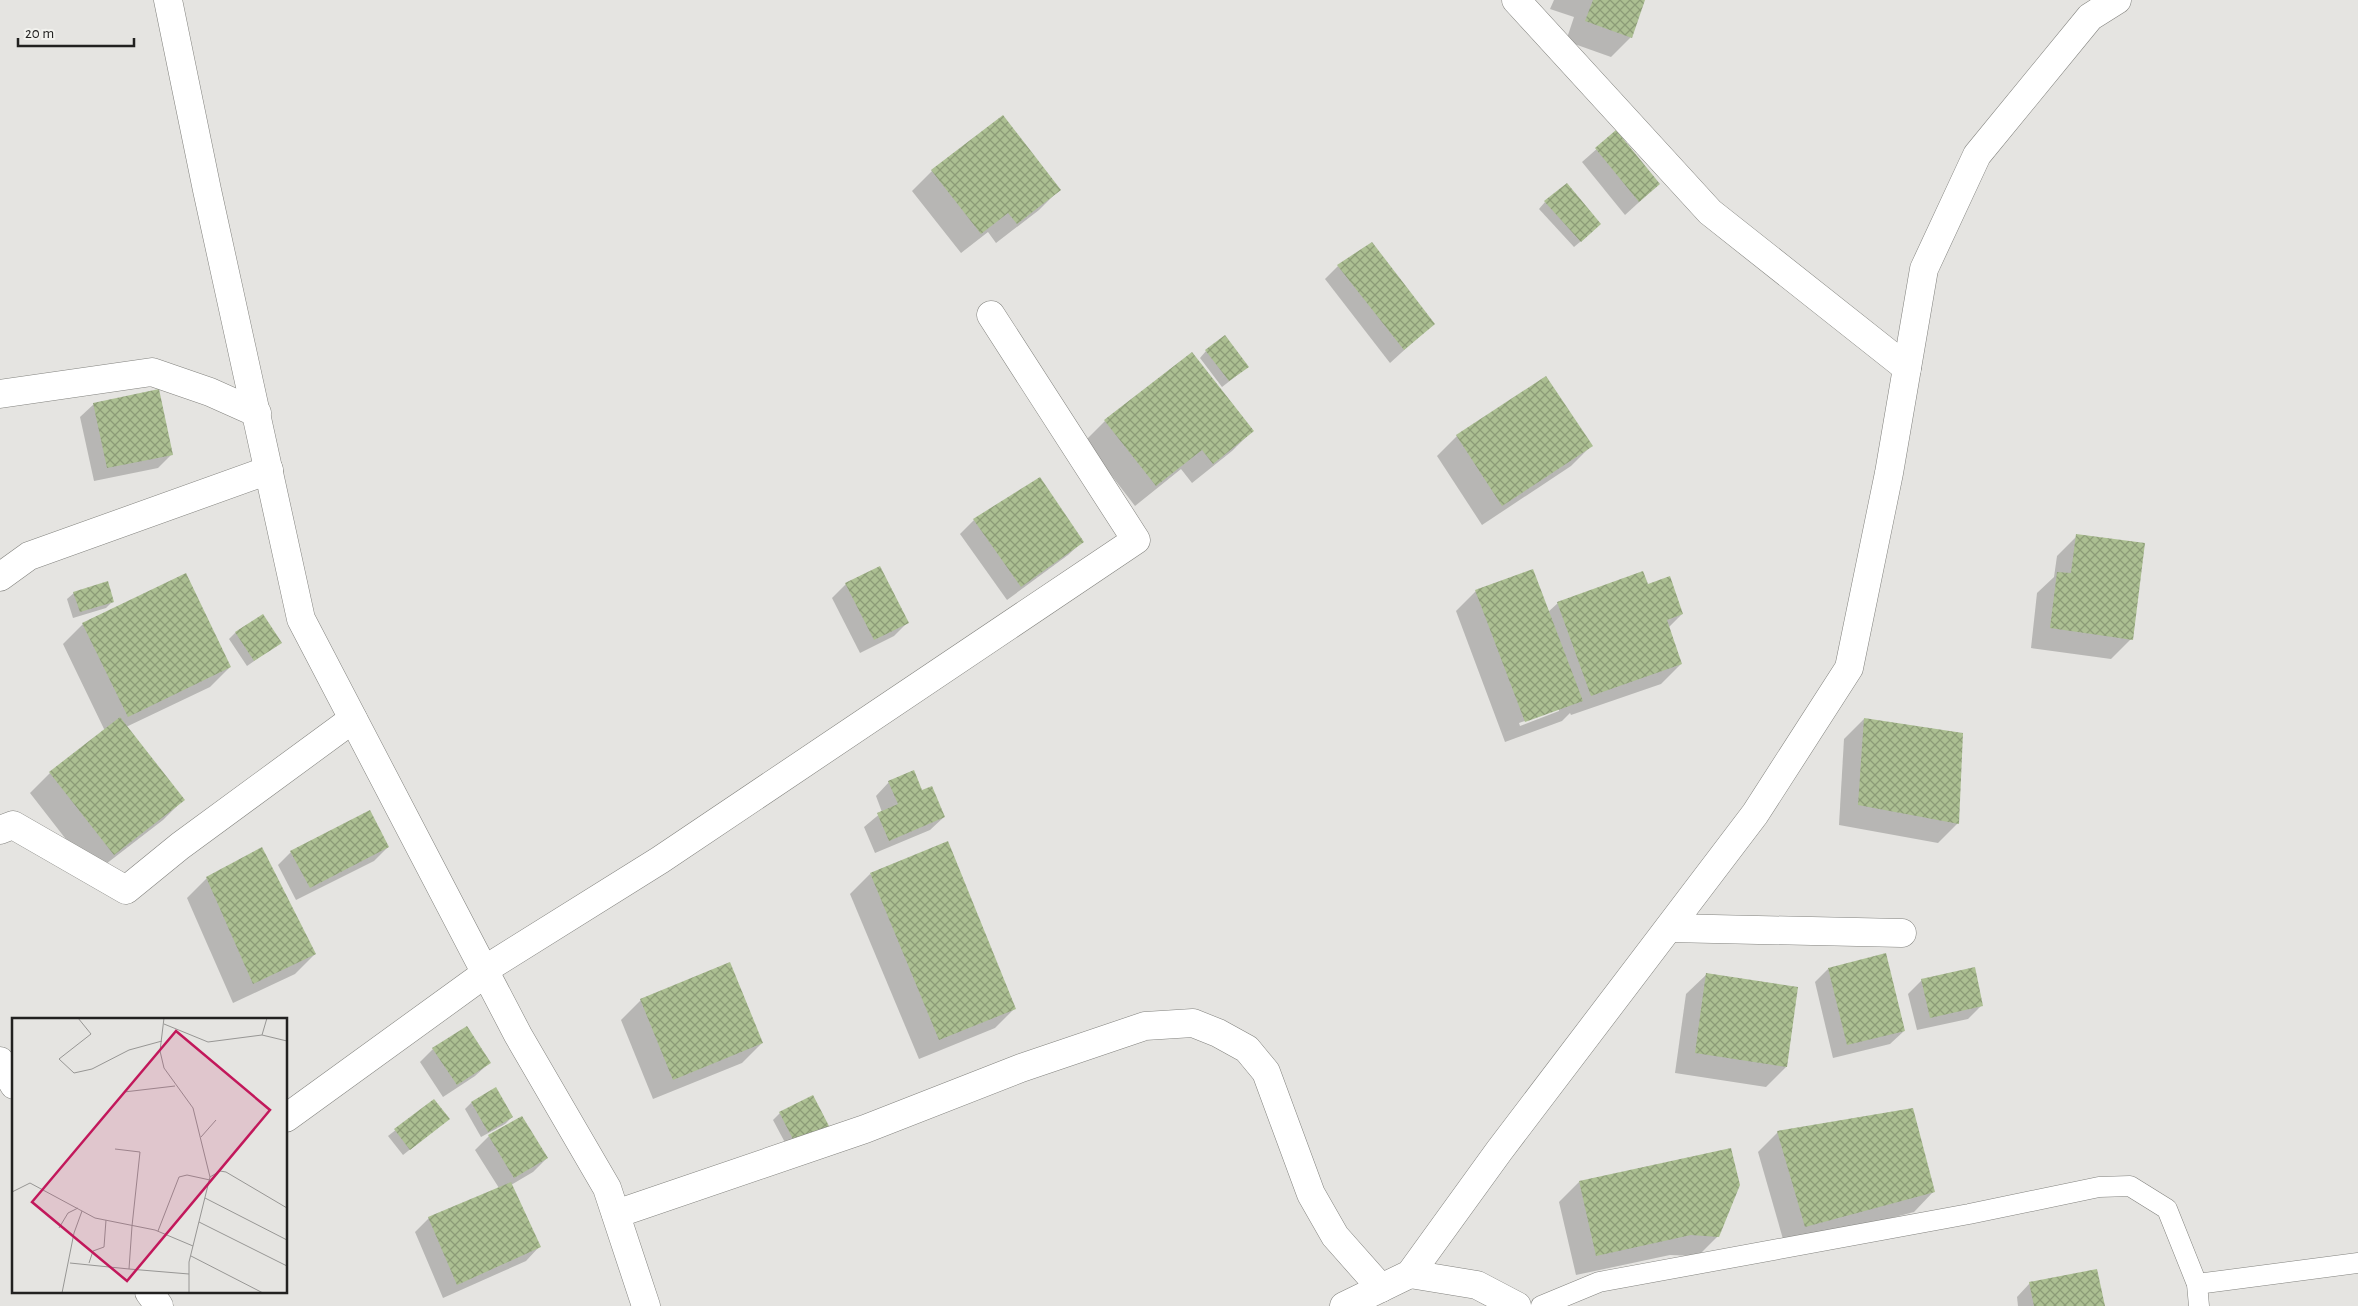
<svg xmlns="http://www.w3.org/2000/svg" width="2358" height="1306" font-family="'Alegreya Sans',sans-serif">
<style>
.shadow{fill:#0003;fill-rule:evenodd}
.building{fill:url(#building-cross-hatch)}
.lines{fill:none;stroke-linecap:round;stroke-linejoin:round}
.lane-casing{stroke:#82827e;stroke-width:21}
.street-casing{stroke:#82827e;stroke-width:29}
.lane{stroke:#fff;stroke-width:20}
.street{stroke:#fff;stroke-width:28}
.inset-road{fill:none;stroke:#979694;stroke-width:1}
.view{fill:#c2185b;fill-opacity:0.15;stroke:#c2185b;stroke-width:2.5}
.inset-edge{fill:none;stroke:#222120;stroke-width:2.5}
</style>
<defs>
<pattern id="building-cross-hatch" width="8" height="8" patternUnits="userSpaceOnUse" patternTransform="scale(1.25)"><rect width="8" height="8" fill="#acbf92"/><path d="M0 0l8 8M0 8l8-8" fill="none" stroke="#8c9b77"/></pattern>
</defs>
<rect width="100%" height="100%" fill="#e5e4e1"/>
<g class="shadow">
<polygon points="1554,0 1644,0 1631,37 1611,57 1566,41 1574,17 1550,9"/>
<polygon points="1616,132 1659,184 1625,215 1582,162"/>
<polygon points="932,171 1059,190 1039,210 996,243 988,232 961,253 912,191"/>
<polygon points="1545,202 1593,231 1574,247 1539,209"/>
<polygon points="1338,266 1434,323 1390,363 1325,279"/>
<polygon points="1206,351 1240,373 1222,387 1200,358"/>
<polygon points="94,404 172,454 158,468 94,481 80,417"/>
<polygon points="1105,421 1252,431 1232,451 1192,483 1181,469 1135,506 1085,441"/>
<polygon points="1457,436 1591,446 1571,466 1482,525 1437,456"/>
<polygon points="974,520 1082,542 1068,555 1007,600 960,534"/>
<polygon points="2077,536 2131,639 2111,659 2031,648 2037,593 2054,577 2057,556"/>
<polygon points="846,584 907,623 894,636 860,653 832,598"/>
<path d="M1647 585 1682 614 1668 628 1681 664 1661 684 1571 715 1570 713 1562 721 1505 742 1456 611 1476 591 1548 612 1558 603ZM1559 709V711L1520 726 1519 723Z"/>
<polygon points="74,593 113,601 106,608 73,618 67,599"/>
<polygon points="83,624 230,667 210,687 126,727 183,800 163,820 93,874 30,793 50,773 105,731 63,644"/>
<polygon points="236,632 280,643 247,666 229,639"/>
<polygon points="1864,719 1958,823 1938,843 1839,825 1844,739"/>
<polygon points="889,782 921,791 944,817 930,830 875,853 864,827 882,812 876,796"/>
<polygon points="388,847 374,861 296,900 278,865 291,852"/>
<polygon points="870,874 1015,1008 995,1028 919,1059 850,894"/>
<polygon points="207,878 315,954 295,974 233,1003 187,898"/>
<polygon points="1828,969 1904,1031 1890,1044 1833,1058 1815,982"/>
<polygon points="1707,974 1786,1067 1766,1087 1675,1073 1686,994"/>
<polygon points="1922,980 1981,1006 1968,1019 1917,1030 1908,994"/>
<polygon points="641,1000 762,1043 742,1063 653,1099 621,1020"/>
<polygon points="433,1049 489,1063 475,1076 443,1097 420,1062"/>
<polygon points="813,1097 789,1150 773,1120 780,1113"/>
<polygon points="434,1100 448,1119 403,1155 388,1136"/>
<polygon points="471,1103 512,1117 505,1124 481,1137 465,1109"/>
<polygon points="522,1117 547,1158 533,1172 511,1185 539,1247 526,1261 443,1298 415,1232 429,1218 499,1188 475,1150 489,1136"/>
<polygon points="1778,1132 1934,1191 1914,1212 1785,1246 1758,1152"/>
<polygon points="1579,1182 1718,1236 1698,1256 1670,1255 1576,1275 1559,1202"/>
<polygon points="2030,1283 2103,1306 2018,1306 2017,1297"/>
</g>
<g class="building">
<polygon points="1593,0 1645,0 1632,38 1585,21"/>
<polygon points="1003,115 1061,190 1017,224 1008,213 981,234 931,170"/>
<polygon points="1616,130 1660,184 1639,202 1595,148"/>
<polygon points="1567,183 1601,224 1581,242 1544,201"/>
<polygon points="1372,242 1435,324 1404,350 1337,265"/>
<polygon points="1225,335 1249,367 1229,381 1205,350"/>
<polygon points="1192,352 1254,431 1213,464 1202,450 1156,486 1104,420"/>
<polygon points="1546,376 1593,446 1502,506 1456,435"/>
<polygon points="159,389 173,455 107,468 93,403"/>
<polygon points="1040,477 1084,542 1021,587 973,519"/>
<polygon points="2076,534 2145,543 2133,640 2050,628 2057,572 2071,573"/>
<polygon points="880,566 909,623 874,640 845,583"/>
<polygon points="1533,569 1583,701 1525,722 1475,590"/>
<polygon points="1643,571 1648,584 1670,576 1683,614 1667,620 1682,664 1591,696 1557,602"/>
<polygon points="186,573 231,667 128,717 82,623"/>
<polygon points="108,581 114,602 80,612 73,592"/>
<polygon points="263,614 282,643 254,661 235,632"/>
<polygon points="120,717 185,800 114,855 49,772"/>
<polygon points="1864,718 1963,733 1959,824 1858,805"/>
<polygon points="914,770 922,790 932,786 945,817 889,841 877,813 898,804 888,781"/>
<polygon points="370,810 389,847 310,888 290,851"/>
<polygon points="948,841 1016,1009 939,1040 870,873"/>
<polygon points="262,847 316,954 253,984 206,877"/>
<polygon points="1886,953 1905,1031 1847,1045 1828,968"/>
<polygon points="730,962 763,1043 673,1080 640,999"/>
<polygon points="1975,967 1983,1006 1930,1018 1921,979"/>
<polygon points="1706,973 1798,987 1787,1067 1695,1053"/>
<polygon points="467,1026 491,1063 457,1085 432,1048"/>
<polygon points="496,1087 513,1117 488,1132 471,1102"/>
<polygon points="813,1095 830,1128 796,1145 779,1112"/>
<polygon points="434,1099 450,1119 410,1150 394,1129"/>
<polygon points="1913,1108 1935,1192 1805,1227 1777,1131"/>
<polygon points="522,1116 548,1158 514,1178 488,1135"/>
<polygon points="1731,1148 1740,1185 1719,1237 1691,1235 1596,1256 1579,1181"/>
<polygon points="511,1182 541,1247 457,1285 428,1217"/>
<polygon points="2097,1269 2105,1306 2034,1306 2029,1282"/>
</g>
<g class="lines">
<g class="lane-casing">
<g id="lane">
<polyline points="2197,1284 2358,1263"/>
<polyline points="1541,1306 1599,1282 1969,1214 2099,1187 2130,1186 2167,1209 2197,1284 2199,1306"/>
</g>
</g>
<g class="street-casing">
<g id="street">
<polyline points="168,0 207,190 301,619 518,1035 607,1188 646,1306"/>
<polyline points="1516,0 1710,212 1907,368"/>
<polyline points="0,394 152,372 210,392 257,413"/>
<polyline points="0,577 29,556 269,470"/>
<polyline points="0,830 13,825 126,890 180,846 353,719"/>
<polyline points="1669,928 1902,933"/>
<polyline points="484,970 660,860 1136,540 991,315"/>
<polyline points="0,1061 14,1085"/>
<polyline points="286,1118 486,973"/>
<polyline points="616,1214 865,1129 1021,1068 1145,1026 1193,1023 1218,1033 1247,1049 1266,1072 1311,1194 1335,1236 1381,1288"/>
<polyline points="1410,1274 1477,1285 1517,1306"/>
<polyline points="149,1292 159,1306"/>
<polyline points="1344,1306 1410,1274 1499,1151 1755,814 1849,668 1889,473 1924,269 1977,155 2090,17 2117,0"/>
</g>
</g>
<use href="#lane" class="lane"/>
<use href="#street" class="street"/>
</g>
<g transform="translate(12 1018)">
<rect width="275" height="275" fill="#e5e4e1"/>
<path class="inset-road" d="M66 0 79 16 47 41 62 55 80 51 117 32 150 23M152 0 148 33 152 50 181 90 198 159 177 244V275M152 6 196 24 250 17 275 23M250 17 255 0M112 74 163 68M189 119 204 102M103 131 128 134 120 208M198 159 208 153 214 154 275 190M0 174 18 165 83 200 143 212 181 228M193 180 275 222M187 204 275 248M47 210 56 195 66 190M146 213 167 159 175 157 198 162M179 238 251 275M58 245 117 251 120 208M77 245 81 233 92 229 94 202M117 251 177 256M50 275 62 215 70 193"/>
<path class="view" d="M164 13 258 92 115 263 20 184Z"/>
<rect width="275" height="275" class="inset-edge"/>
</g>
<path d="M18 38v8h116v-8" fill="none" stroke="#222120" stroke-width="2.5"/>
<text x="25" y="38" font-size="15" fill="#222120" stroke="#f2f2ee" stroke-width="4" paint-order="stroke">20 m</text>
</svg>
